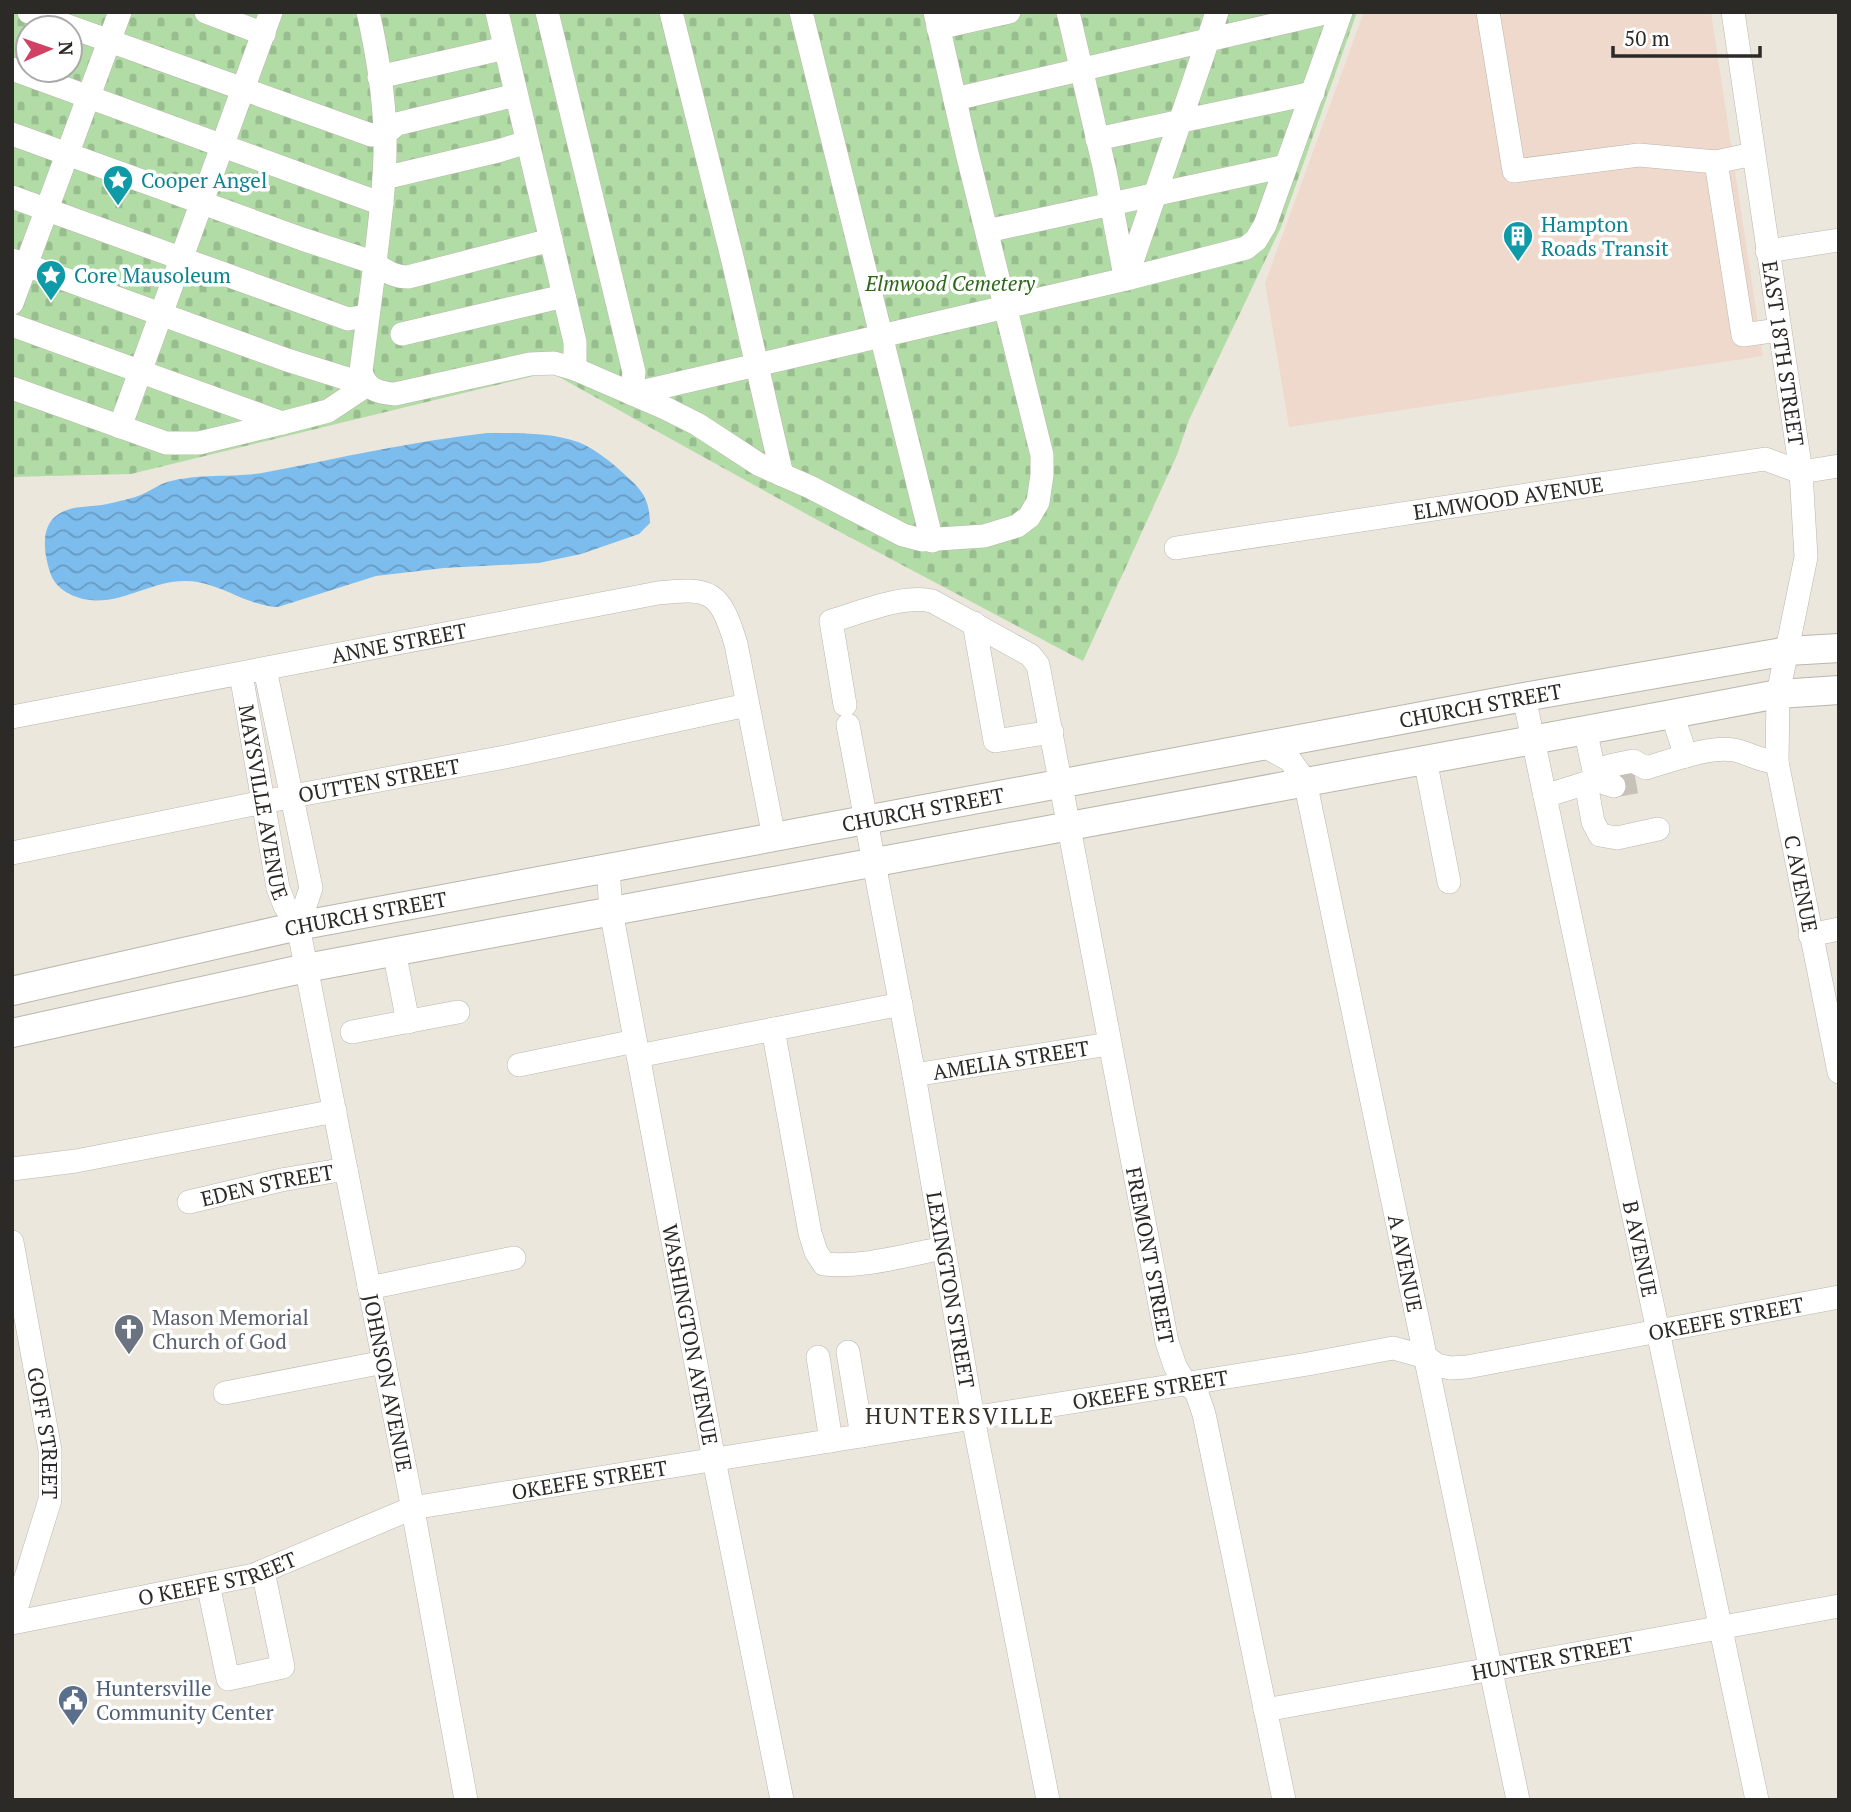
<svg xmlns="http://www.w3.org/2000/svg" width="1851" height="1812" font-family="'PT Serif',serif">
<style>
.commercial{fill:#efd9cc}
.cemetery{fill:url(#cemetery-stones);fill-rule:evenodd}
.water{fill:url(#water-waves)}
.lines{fill:none;stroke-linecap:round;stroke-linejoin:round}
.minor-tunnel{stroke:#c6c1b9;stroke-width:23;stroke-dasharray:23 11;stroke-linecap:butt}
.minor-casing{stroke:#bab6ac;stroke-width:24}
.major-casing{stroke:#bab6ac;stroke-width:30}
.minor{stroke:#fff;stroke-width:23}
.major{stroke:#fff;stroke-width:28}
.labels{text-anchor:middle;dominant-baseline:central;stroke-width:7;stroke-linejoin:round;paint-order:stroke}
.culture-label{font-size:21px;fill:#0d838f;stroke:#fff;text-anchor:start}
.park-label{font-size:21px;font-style:italic;fill:#2d681a;stroke:#fff}
.street-label{font-size:21px;fill:#2c2a27;stroke:#fff}
.worship-label{font-size:21px;fill:#5b616d;stroke:#fff;text-anchor:start}
.service-label{font-size:21px;fill:#4e5e75;stroke:#fff;text-anchor:start}
.neighbourhood-label{font-size:23px;letter-spacing:2px;fill:#37332b;stroke:#fff}
</style>
<defs>
<pattern id="cemetery-stones" width="16" height="16" patternUnits="userSpaceOnUse" patternTransform="scale(1.75)"><rect width="16" height="16" fill="#b1dca6"/><path d="M2 7V4a2 2 0 0 1 4 0v3zM10 15v-3a2 2 0 0 1 4 0v3z" fill="#98bd8f"/></pattern>
<pattern id="water-waves" width="16" height="10" patternUnits="userSpaceOnUse" patternTransform="scale(1.75)"><rect width="16" height="10" fill="#7dbdee"/><path d="M0 5q4-4 8 0t8 0" fill="none" stroke="#679ac1"/></pattern>
</defs>
<rect width="100%" height="100%" fill="#ece7dd"/>
<polygon class="commercial" points="1364,12 1711,12 1763,356 1289,427 1265,283"/>
<path class="cemetery" d="M12 12H1357L1281 227 1189 420 1177 455 1083 661 810 516 550 372 131 474 12 477ZM28 28H70V70H28Z"/>
<path class="water" d="M487 433C516 433 550 432 578 442 595 449 610 461 623 473 642 490 649 497 650 523L639 534 581 554 539 563 444 568 376 576 278 607C246 606 220 582 187 581 152 580 124 604 89 600 74 598 57 590 51 575 45 558 39 529 56 516 71 504 90 508 107 504 119 501 132 499 143 494 150 491 155 487 162 484 195 472 233 479 267 472 340 458 414 441 487 433Z"/>
<g class="lines">
<polyline class="minor-tunnel" points="1614,786 1636,782"/>
<g class="minor-casing">
<g id="minor">
<polyline points="29,12 371,135 385,134 397,124 516,95"/>
<polyline points="206,12 264,34"/>
<path d="M368 12C377 52 384 94 385 134 386 178 380 220 375 263 385 272 395 277 408 277L551 240"/>
<polyline points="497,12 575,342 575,369"/>
<polyline points="547,12 634,372 632,394 1126,279 1246,248 1256,240 1265,225 1341,12"/>
<polyline points="671,12 733,261 782,475"/>
<polyline points="801,12 932,541"/>
<polyline points="1068,12 1105,171 1125,276"/>
<polyline points="1488,12 1514,171 1639,155 1716,162 1753,154"/>
<path id="s1" d="M1733 12 1801 472 1806 557 1778 694 1777 762 1839 1072"/>
<polyline points="938,28 1009,12"/>
<polyline points="12,69 382,204"/>
<polyline points="379,77 505,48"/>
<polyline points="955,99 1208,40 1217,12"/>
<path d="M12 134 302 239 375 263 361 371C365 389 378 393 395 394L530 364 554 363 575 369 665 408 697 424 760 465 810 487 903 535 922 540 984 536 1017 526 1029 517 1038 502 1042 475V455L967 153 935 12"/>
<polyline points="1097,139 1313,93"/>
<polyline points="1716,162 1743,335 1779,330"/>
<polyline points="384,178 498,151 527,142"/>
<polyline points="12,197 348,319 367,316"/>
<polyline points="987,231 1286,166"/>
<polyline points="1767,251 1839,240"/>
<polyline points="12,260 287,360 367,385"/>
<polyline points="1126,279 1208,40 1329,12"/>
<polyline points="12,303 120,12"/>
<polyline points="12,325 282,423 328,411 367,385"/>
<polyline points="402,334 564,296"/>
<polyline points="12,388 166,443 199,443 282,423"/>
<polyline points="120,427 271,12"/>
<path id="s2" d="M1176 548 1765 459 1801 472 1839 466"/>
<polyline points="974,623 995,741 1052,732"/>
<polyline points="265,669 311,888 298,926"/>
<path id="s3" d="M241 674 278 888 285 906 298 926 411 1499 466 1800"/>
<path id="s4" d="M1524 697 1757 1800"/>
<path id="s5" d="M845 705 831 621C859 613 904 594 932 601L1030 655 1038 665 1167 1342 1175 1366 1185 1383 1196 1391 1204 1414 1284 1800"/>
<polyline points="1672,714 1686,756"/>
<path id="s6" d="M12 717 658 593C711 587 720 591 736 644L774 837"/>
<path id="s7" d="M848 725 914 1075 973 1418 1048 1800"/>
<path id="s8" d="M1264 746 1290 760 1305 781 1518 1800"/>
<polyline points="1425,759 1449,882"/>
<polyline points="1586,783 1593,822 1600,835 1617,838 1658,829"/>
<path d="M1614 786 1596 780 1609 766 1633 761 1646 768C1670 761 1708 746 1734 750 1750 753 1757 761 1777 762"/>
<polyline points="1545,796 1596,780 1585,729"/>
<path id="s9" d="M12 853 293 796 510 756 747 705"/>
<path id="s10" d="M608 868 611 911 714 1460 782 1800"/>
<polyline points="1810,935 1839,929"/>
<polyline points="394,951 408,1022"/>
<path d="M773 1029 810 1233 816 1252 824 1264C864 1268 905 1255 944 1248"/>
<polyline points="352,1032 458,1012"/>
<polyline points="638,1056 901,1004"/>
<polyline points="519,1065 635,1041"/>
<path id="s11" d="M914 1075 1109 1044"/>
<polyline points="12,1169 76,1161 335,1111"/>
<path id="s12" d="M189 1202 281 1180 346 1169"/>
<path id="s13" d="M12 1242 50 1450V1500L12 1622"/>
<polyline points="369,1288 514,1258"/>
<polyline points="848,1352 862,1436"/>
<polyline points="818,1357 831,1441"/>
<polyline points="225,1393 384,1362"/>
<polyline points="208,1584 228,1679 283,1667 263,1571"/>
<path id="s14" d="M12 1623 254 1575 412 1508 1308 1364 1393 1348 1426 1357 1437 1365 1450 1368 1467 1367 1839 1297"/>
<path id="s15" d="M1265 1710 1839 1606"/>
</g>
</g>
<g class="major-casing">
<g id="major">
<path id="s16" d="M12 991 298 926 1524 697 1788 651 1839 648"/>
<polyline points="12,1033 306,968 1672,714 1778,694 1839,690"/>
</g>
</g>
<use href="#minor" class="minor"/>
<use href="#major" class="major"/>
</g>
<defs>
<g id="sight-pin" transform="scale(1.575)"><path d="M0 17L-7.5 6A9.5 9.5 0 1 1 7.5 6Z" fill="#0f9aa8" stroke="#fff"/><path d="M0-6L1.8-2.2L6-1.7L2.9 1.2L3.7 5.4L0 3.3L-3.7 5.4L-2.9 1.2L-6-1.7L-1.8-2.2Z" fill="#fff"/></g>
<g id="building-pin" transform="scale(1.575)"><path d="M0 17L-7.5 6A9.5 9.5 0 1 1 7.5 6Z" fill="#0f9aa8" stroke="#fff"/><path d="M-4-6H4V6H1V3H-1V6H-4ZM-2.5-4.3h1.7v1.8h-1.7ZM.8-4.3h1.7v1.8H.8ZM-2.5-1h1.7V.8h-1.7ZM.8-1h1.7V.8H.8Z" fill="#fff"/></g>
<g id="church-pin" transform="scale(1.575)"><path d="M0 17L-7.5 6A9.5 9.5 0 1 1 7.5 6Z" fill="#6b7280" stroke="#fff"/><path d="M-1.2-6h2.4v3.5h3.3v2.4h-3.3V6h-2.4V-.1h-3.3v-2.4h3.3Z" fill="#fff"/></g>
<g id="civic-pin" transform="scale(1.575)"><path d="M0 17L-7.5 6A9.5 9.5 0 1 1 7.5 6Z" fill="#5c6f8a" stroke="#fff"/><path d="M-.6-6.5H3V-4.5H.6V-3L4-1V1h2V6H-6V1h2V-1L-.6-3ZM-1.2 2.5V6h2.4V2.5Z" fill="#fff"/></g>
</defs>
<g fill-rule="evenodd">
<use href="#sight-pin" x="118" y="180"/>
<use href="#building-pin" x="1518" y="236"/>
<use href="#sight-pin" x="51" y="275"/>
<use href="#church-pin" x="129" y="1329"/>
<use href="#civic-pin" x="73" y="1700"/>
</g>
<g class="labels">
<g class="culture-label">
<text x="141" y="180">Cooper Angel</text>
<text x="1541" y="224">Hampton<tspan x="1541" dy="24">Roads Transit</tspan></text>
<text x="74" y="275">Core Mausoleum</text>
</g>
<g class="park-label">
<text x="950" y="283">Elmwood Cemetery</text>
</g>
<g class="street-label">
<text stroke="none"><textPath href="#s1" startOffset="345">EAST 18TH STREET</textPath></text>
<text stroke="none"><textPath href="#s2" startOffset="336">ELMWOOD AVENUE</textPath></text>
<text stroke="none"><textPath href="#s6" startOffset="394">ANNE STREET</textPath></text>
<text stroke="none"><textPath href="#s16" startOffset="1496">CHURCH STREET</textPath></text>
<text stroke="none"><textPath href="#s9" startOffset="374">OUTTEN STREET</textPath></text>
<text stroke="none"><textPath href="#s3" startOffset="130">MAYSVILLE AVENUE</textPath></text>
<text stroke="none"><textPath href="#s16" startOffset="929">CHURCH STREET</textPath></text>
<text stroke="none"><textPath href="#s1" startOffset="882">C AVENUE</textPath></text>
<text stroke="none"><textPath href="#s16" startOffset="362">CHURCH STREET</textPath></text>
<text stroke="none"><textPath href="#s11" startOffset="98">AMELIA STREET</textPath></text>
<text stroke="none"><textPath href="#s12" startOffset="80">EDEN STREET</textPath></text>
<text stroke="none"><textPath href="#s4" startOffset="564">B AVENUE</textPath></text>
<text stroke="none"><textPath href="#s5" startOffset="915">FREMONT STREET</textPath></text>
<text stroke="none"><textPath href="#s8" startOffset="548">A AVENUE</textPath></text>
<text stroke="none"><textPath href="#s7" startOffset="574">LEXINGTON STREET</textPath></text>
<text stroke="none"><textPath href="#s14" startOffset="1754">OKEEFE STREET</textPath></text>
<text stroke="none"><textPath href="#s10" startOffset="474">WASHINGTON AVENUE</textPath></text>
<text stroke="none"><textPath href="#s3" startOffset="726">JOHNSON AVENUE</textPath></text>
<text stroke="none"><textPath href="#s14" startOffset="1166">OKEEFE STREET</textPath></text>
<text stroke="none"><textPath href="#s13" startOffset="194">GOFF STREET</textPath></text>
<text stroke="none"><textPath href="#s14" startOffset="598">OKEEFE STREET</textPath></text>
<text stroke="none"><textPath href="#s14" startOffset="210">O KEEFE STREET</textPath></text>
<text stroke="none"><textPath href="#s15" startOffset="292">HUNTER STREET</textPath></text>
</g>
<g class="worship-label">
<text x="152" y="1317">Mason Memorial<tspan x="152" dy="24">Church of God</tspan></text>
</g>
<g class="service-label">
<text x="96" y="1688">Huntersville<tspan x="96" dy="24">Community Center</tspan></text>
</g>
<g class="neighbourhood-label">
<text x="960" y="1415">HUNTERSVILLE</text>
</g>
</g>
<rect width="1851" height="1812" fill="none" stroke="#2c2a27" stroke-width="28"/>
<g transform="translate(49 49) rotate(88)"><circle r="33" fill="#ffffff" stroke="#abaaa9" stroke-width="2"/>
<path d="M0-5L12 26L0 18L-12 26Z" fill="#d04164"/>
<text y="-10" font-size="19" font-weight="bold" text-anchor="middle" fill="#2c2a27">N</text>
</g>
<path d="M1613 46v10h147v-10" fill="none" stroke="#2c2a27" stroke-width="3.5"/>
<text x="1624" y="46" font-size="21" fill="#2c2a27" stroke="#ffffff" stroke-width="5" paint-order="stroke">50 m</text>
</svg>
